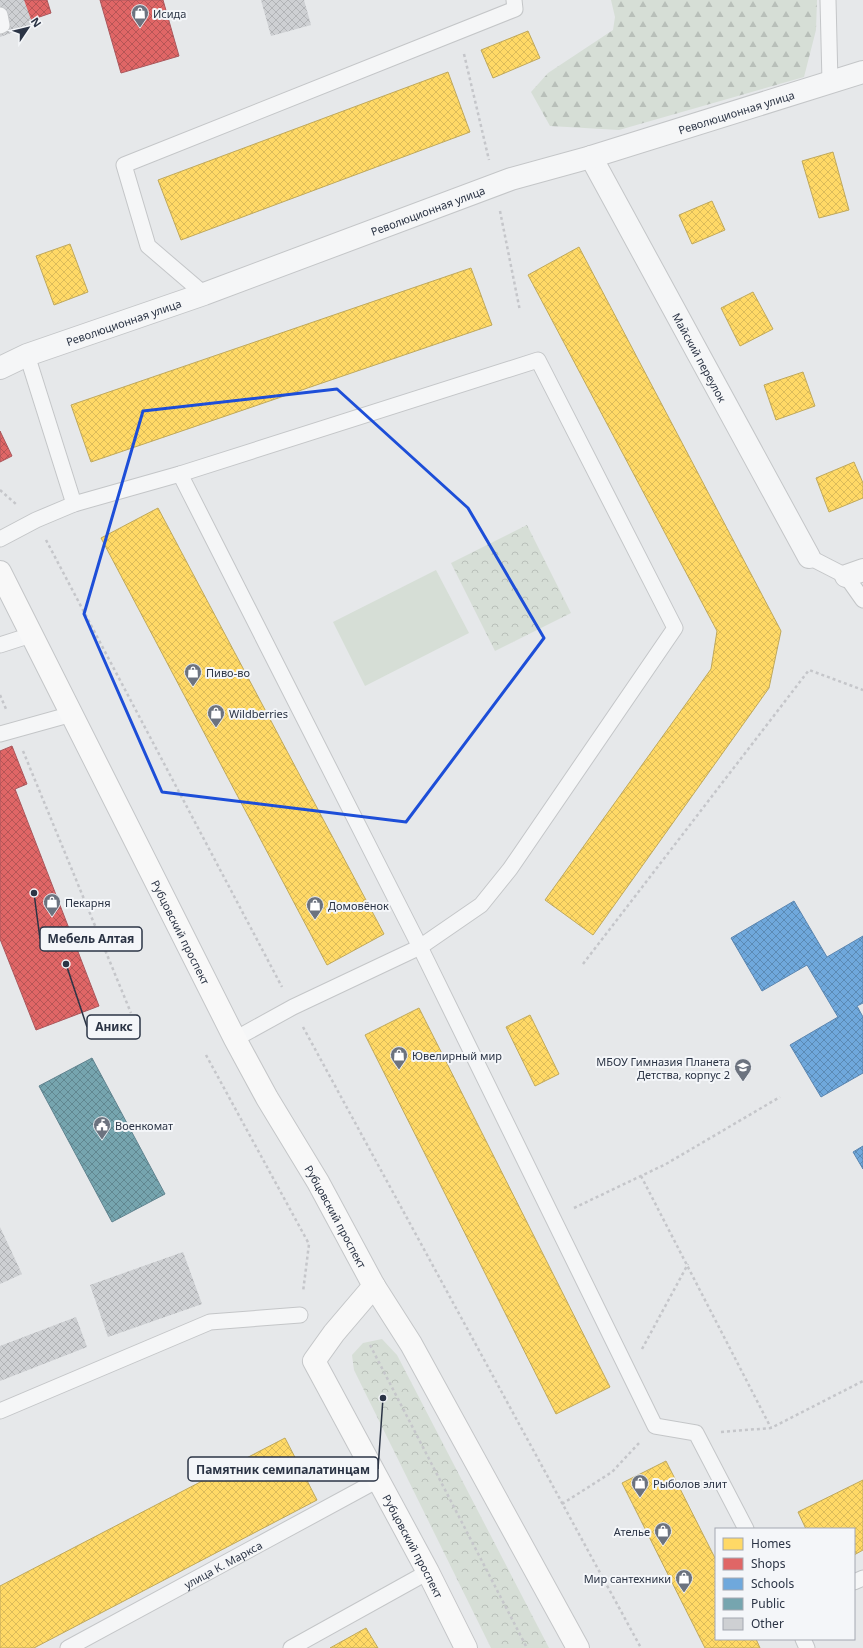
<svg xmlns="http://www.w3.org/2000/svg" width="863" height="1648" font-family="'Noto Sans',sans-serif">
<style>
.green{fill:#d6ded6}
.forest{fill:url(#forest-firs)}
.park{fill:url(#park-crowns)}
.homes{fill:url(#homes-cross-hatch);stroke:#bfa85c}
.shops{fill:url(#shops-cross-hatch);stroke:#aa575c}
.schools{fill:url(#schools-cross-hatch);stroke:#5b85af}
.public{fill:url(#public-cross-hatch);stroke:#60838f}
.building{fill:url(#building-cross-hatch)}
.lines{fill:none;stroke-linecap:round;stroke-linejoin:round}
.lane-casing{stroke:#c4c6c8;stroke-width:17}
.street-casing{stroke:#c4c6c8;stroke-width:24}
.secondary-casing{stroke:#c4c6c8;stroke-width:24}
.path{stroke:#c5c6ca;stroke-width:2.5;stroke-dasharray:3 3;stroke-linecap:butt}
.lane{stroke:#f5f6f7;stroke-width:15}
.street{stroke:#f5f6f7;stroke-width:22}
.secondary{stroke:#f8f8f8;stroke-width:22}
.marked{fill:none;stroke:#1d4ed8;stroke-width:3;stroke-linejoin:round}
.labels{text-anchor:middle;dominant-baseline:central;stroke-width:4;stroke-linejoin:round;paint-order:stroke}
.poi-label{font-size:11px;fill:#2b3445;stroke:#f4f6f9;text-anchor:start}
.street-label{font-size:11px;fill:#2b3445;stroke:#f4f6f9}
.leader{fill:none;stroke:#2b3445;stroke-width:1.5}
.callout-dot{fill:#2b3445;stroke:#f4f6f9;stroke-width:1.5}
.callout{fill:#f4f6f9;stroke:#2b3445;stroke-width:1.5}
.callout-label{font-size:12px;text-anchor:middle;font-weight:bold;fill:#2b3445}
</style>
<defs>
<pattern id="forest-firs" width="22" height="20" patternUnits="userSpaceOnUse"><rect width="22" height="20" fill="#d6ded6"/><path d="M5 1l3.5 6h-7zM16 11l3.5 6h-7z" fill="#b8bfb9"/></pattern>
<pattern id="park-crowns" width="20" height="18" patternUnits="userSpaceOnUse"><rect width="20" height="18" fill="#d6ded6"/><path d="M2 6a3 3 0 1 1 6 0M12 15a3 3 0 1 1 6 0" fill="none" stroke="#b8bfb9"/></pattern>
<pattern id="homes-cross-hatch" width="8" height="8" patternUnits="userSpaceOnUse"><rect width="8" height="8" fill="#ffd966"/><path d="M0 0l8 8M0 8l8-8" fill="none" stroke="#dbbb5a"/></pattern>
<pattern id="shops-cross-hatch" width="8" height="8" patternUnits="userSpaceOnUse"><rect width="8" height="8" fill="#e06666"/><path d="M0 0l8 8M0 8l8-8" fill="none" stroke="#b65556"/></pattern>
<pattern id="schools-cross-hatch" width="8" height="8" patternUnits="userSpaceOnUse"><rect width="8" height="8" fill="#6fa8dc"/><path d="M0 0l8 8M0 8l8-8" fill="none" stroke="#5b8ab4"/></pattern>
<pattern id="public-cross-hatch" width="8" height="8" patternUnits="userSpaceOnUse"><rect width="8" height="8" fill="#76a5af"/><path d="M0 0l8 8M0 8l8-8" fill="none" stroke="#618790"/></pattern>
<pattern id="building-cross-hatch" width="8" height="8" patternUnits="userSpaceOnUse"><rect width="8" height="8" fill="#ced0d3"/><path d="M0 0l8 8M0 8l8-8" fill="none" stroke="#b1b3b6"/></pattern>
</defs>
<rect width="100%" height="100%" fill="#e6e8ea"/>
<polygon class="green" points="436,570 469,633 365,686 333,622"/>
<polygon class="forest" points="611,0 817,0 816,30 804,77 619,130 550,126 531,92 548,73 613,30 615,17"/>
<g class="park">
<polygon points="527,525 571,613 495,651 451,563"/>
<polygon points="382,1339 397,1355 549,1648 491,1648 354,1370 352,1355 363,1343"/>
</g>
<g class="homes">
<polygon points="528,31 540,58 493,78 481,50"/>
<polygon points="448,72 470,132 181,240 158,180"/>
<polygon points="833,152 849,210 819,218 802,161"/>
<polygon points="712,201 725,230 692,244 679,215"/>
<polygon points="70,244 88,292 54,305 36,256"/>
<polygon points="579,247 781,631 769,688 593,935 545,900 711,669 717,631 528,275"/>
<polygon points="471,268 492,325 91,462 71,405"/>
<polygon points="753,292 773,329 740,346 721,308"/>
<polygon points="803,372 815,406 776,420 764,385"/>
<polygon points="854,462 863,483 863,498 829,512 816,478"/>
<polygon points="158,508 384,934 327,965 101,538"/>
<polygon points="419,1008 610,1387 556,1414 365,1035"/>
<polygon points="530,1015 559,1074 535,1086 506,1027"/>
<polygon points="285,1438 317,1500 34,1648 0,1648 0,1586"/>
<polygon points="666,1461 716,1560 716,1639 756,1639 760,1648 705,1648 622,1483"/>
<polygon points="863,1480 863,1550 854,1555 854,1529 806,1529 798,1512"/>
<polygon points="366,1628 378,1648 330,1648"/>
</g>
<g class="shops">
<polygon points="14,0 47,0 51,13 22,23"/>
<polygon points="100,0 163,0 179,56 121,73"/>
<polygon points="0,431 12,456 0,462"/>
<polygon points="12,746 27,784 15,789 99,1006 36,1030 0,939 0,751"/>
</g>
<g class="schools">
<polygon points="794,901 827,957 863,936 863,1003 857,1006 863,1017 863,1073 821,1097 790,1045 838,1017 807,965 762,991 731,938"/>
<polygon points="863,1146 863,1169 853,1152"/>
</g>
<polygon class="public" points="92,1058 165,1194 112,1222 39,1086"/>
<g class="building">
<polygon points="0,0 24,0 33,25 0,37"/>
<polygon points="261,0 304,0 311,25 271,36"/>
<polygon points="0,1227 22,1274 0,1284"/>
<polygon points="183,1252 202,1304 108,1337 90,1285"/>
<polygon points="76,1317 87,1347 0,1381 0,1346"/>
</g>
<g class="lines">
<g class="lane-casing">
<g id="lane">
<polyline points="828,0 830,82"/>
<polyline points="0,15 2,25 0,26"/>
<polyline points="204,294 148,246 124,165 515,9 514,0"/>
<polyline points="27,355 74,504"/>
<polyline points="180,474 420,947 655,1426 696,1433 746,1529"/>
<polyline points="0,539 36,520 74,504 180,474 538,360 675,628 510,869 481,905 420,947 293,1007 235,1039"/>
<polyline points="809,557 846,576 863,600"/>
<polyline points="0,645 31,635"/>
<polyline points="0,734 72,714"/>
<polyline points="0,1411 210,1322 300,1315"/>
<polyline points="854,1582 863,1578"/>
<polyline points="803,1639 807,1648"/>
<path id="s1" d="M68 1648 378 1480"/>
<polyline points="291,1648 428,1572"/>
</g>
</g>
<g class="street-casing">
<g id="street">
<path id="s2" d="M591 157 809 557"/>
<path id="s3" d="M0 368 27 355 204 294 511 179 591 157 863 72"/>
<polyline points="846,576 863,570"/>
</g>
</g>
<g class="secondary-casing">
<g id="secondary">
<path id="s4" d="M0 572 235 1039 267 1098 318 1182 374 1286 411 1344 578 1648"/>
<path id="s5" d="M374 1286 334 1333 314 1361 428 1572 466 1648"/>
</g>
</g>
<g class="path">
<polyline points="464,54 489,160"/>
<polyline points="500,211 520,311"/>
<polyline points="0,490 17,505"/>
<polyline points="46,540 282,987"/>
<polyline points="0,695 6,709"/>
<polyline points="23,751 131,1013"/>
<polyline points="583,964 809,670 863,690"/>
<polyline points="303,1027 641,1648"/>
<polyline points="206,1055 309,1244 303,1292"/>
<polyline points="641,1176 771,1428"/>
<polyline points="574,1208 666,1164 780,1097"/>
<polyline points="370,1345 527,1648"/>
<polyline points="642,1349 688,1264"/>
<polyline points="721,1432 771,1428 863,1381"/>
<polyline points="562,1504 612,1472 640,1442"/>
</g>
<use href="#lane" class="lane"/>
<use href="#street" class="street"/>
<use href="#secondary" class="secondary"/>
</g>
<path class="marked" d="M337 389 468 508 544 638 406 822 162 792 84 614 143 411Z"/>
<defs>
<g id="shop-pin" transform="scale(0.9)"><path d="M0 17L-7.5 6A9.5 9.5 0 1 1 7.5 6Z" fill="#6c737f" stroke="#f4f6f9"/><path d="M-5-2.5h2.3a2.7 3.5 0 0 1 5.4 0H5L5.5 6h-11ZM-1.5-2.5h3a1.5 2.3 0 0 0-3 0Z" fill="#fff"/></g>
<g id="school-pin" transform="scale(0.9)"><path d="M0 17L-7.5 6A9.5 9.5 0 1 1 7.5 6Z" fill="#6c737f" stroke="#f4f6f9"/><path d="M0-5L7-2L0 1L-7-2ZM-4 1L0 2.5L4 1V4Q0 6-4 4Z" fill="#fff"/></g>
<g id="civic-pin" transform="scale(0.9)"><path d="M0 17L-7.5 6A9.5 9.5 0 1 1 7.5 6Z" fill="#6c737f" stroke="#f4f6f9"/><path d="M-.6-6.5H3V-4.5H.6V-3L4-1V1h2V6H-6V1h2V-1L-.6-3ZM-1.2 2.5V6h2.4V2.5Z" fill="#fff"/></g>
</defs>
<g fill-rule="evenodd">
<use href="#shop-pin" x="140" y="13"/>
<use href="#shop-pin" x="193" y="672"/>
<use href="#shop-pin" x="216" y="713"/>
<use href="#shop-pin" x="52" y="902"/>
<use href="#shop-pin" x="315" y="905"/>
<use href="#shop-pin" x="399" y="1055"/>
<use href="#school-pin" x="743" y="1067"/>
<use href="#civic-pin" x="102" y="1125"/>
<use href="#shop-pin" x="640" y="1483"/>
<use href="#shop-pin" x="663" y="1531"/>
<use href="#shop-pin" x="684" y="1578"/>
</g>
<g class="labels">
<g class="poi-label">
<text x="153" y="13">Исида</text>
<text x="206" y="672">Пиво-во</text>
<text x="229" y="713">Wildberries</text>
<text x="65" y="902">Пекарня</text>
<text x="328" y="905">Домовёнок</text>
<text x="412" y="1055">Ювелирный мир</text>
<text x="730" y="1061" text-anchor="end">МБОУ Гимназия Планета<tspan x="730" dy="13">Детства, корпус 2</tspan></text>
<text x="115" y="1125">Военкомат</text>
<text x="653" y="1483">Рыболов элит</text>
<text x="650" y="1531" text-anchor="end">Ателье</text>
<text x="671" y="1578" text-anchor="end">Мир сантехники</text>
</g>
<g class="street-label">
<text stroke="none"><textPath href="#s3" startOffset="780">Революционная улица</textPath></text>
<text stroke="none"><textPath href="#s3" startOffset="456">Революционная улица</textPath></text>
<text stroke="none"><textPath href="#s3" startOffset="132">Революционная улица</textPath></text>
<text stroke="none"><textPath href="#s2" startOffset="228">Майский переулок</textPath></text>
<text stroke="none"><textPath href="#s4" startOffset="403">Рубцовский проспект</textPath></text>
<text stroke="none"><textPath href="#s4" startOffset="727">Рубцовский проспект</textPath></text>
<text stroke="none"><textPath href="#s5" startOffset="306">Рубцовский проспект</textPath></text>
<text stroke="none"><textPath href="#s1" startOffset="176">улица К. Маркса</textPath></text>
</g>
</g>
<path class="leader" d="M34 893L40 939M66 964L87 1027M383 1398L378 1469"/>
<g class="callout-dot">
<circle cx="34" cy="893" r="4"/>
<circle cx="66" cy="964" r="4"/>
<circle cx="383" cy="1398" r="4"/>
</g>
<g class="callout">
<rect x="40" y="927" width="102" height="24" rx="4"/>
<rect x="87" y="1015" width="53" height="24" rx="4"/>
<rect x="188" y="1457" width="190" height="24" rx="4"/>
</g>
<g class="callout-label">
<text x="91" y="943">Мебель Алтая</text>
<text x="114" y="1031">Аникс</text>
<text x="283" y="1474">Памятник семипалатинцам</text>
</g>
<rect x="715" y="1528" width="140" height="112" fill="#f4f6f9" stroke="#a4a8b1"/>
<rect x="723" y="1538" width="20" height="12" fill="#ffd966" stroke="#a4a8b1"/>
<text x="751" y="1548" font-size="12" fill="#2b3445">Homes</text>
<rect x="723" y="1558" width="20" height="12" fill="#e06666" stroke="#a4a8b1"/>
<text x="751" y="1568" font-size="12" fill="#2b3445">Shops</text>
<rect x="723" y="1578" width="20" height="12" fill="#6fa8dc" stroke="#a4a8b1"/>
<text x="751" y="1588" font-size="12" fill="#2b3445">Schools</text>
<rect x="723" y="1598" width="20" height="12" fill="#76a5af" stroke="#a4a8b1"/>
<text x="751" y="1608" font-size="12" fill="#2b3445">Public</text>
<rect x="723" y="1618" width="20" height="12" fill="#ced0d3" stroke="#a4a8b1"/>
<text x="751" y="1628" font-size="12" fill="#2b3445">Other</text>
<g transform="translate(28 28) rotate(55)" stroke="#f4f6f9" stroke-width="3" paint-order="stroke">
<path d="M0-3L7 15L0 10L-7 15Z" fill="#2b3445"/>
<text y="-6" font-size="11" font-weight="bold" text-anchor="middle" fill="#2b3445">N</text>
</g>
</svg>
